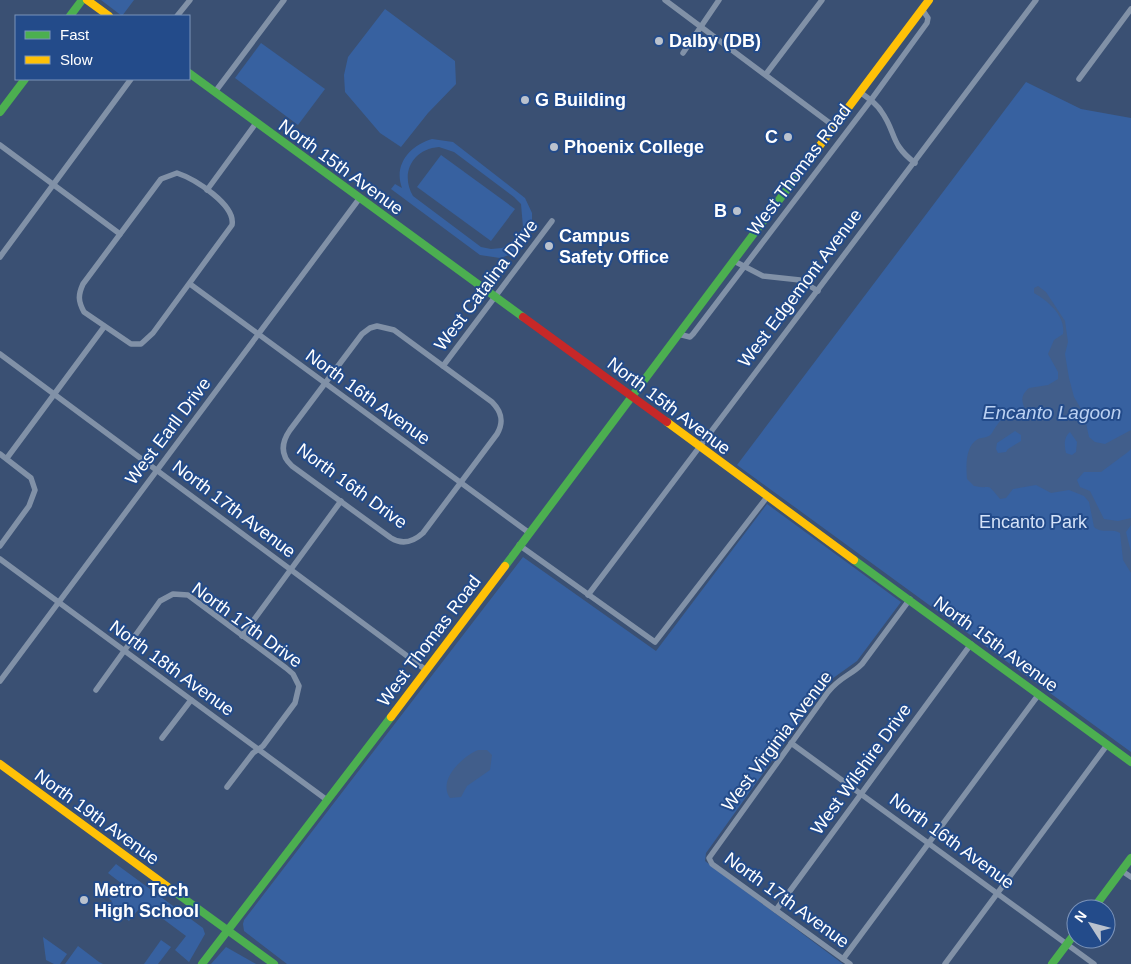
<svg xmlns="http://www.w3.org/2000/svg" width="1131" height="964" font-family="Arial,sans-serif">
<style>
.green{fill:#3761a0;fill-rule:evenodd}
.water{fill:#415e8b;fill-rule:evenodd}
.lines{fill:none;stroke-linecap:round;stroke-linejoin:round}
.street{stroke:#8191a7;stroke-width:5.5}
.fast{stroke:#4caf50;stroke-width:8}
.slow{stroke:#ffc107;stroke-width:8}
.jam{stroke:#c62828;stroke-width:8}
.poi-dot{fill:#bac2ce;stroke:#234b8a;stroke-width:2}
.labels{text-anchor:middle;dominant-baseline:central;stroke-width:4;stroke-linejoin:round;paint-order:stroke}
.poi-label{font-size:18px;font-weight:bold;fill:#fff;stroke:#234b8a;text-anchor:start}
.street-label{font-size:18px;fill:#fff;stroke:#234b8a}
.park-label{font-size:18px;fill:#d4e2f8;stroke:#234b8a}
.water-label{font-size:19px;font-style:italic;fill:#bbd1f2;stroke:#234b8a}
</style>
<rect width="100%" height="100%" fill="#3a5073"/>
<g class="green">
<polygon points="101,0 134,0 122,16"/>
<polygon points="385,9 455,61 456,84 428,113 401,147 380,133 345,92 344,75 348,57"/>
<polygon points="261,43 325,89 298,125 235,78"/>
<polygon points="1026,82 1081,109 1131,118 1131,752 737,465"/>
<path d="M432 139 453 142 525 198 532 213V225L529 235 521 247 512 254 500 258 480 255 391 189 395 184 402 188C393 164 411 145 432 139ZM439 147 454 152 514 197 521 204 523 227 514 242 502 248 491 249 481 247 413 196C400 174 412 149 439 147Z"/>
<polygon points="441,155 515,209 491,241 417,187"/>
<polygon points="767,504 901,602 857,661 829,681 706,853 705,861 843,964 287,964 244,931 243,924 244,920 523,557 656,651"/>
<polygon points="116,864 203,928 205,934 189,962 175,950 186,936 143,904 129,921 109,905 112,901 109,899 121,883 108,873"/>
<polygon points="43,937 67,954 60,964 54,964 46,960"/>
<polygon points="161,940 171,947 158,964 144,964"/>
<polygon points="78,946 99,962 103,964 65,964"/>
<polygon points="226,947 256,964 211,964"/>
</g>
<g class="water">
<path d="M1038 286 1046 292 1065 321 1068 342 1065 354 1069 378 1074 397 1084 414 1089 437 1095 442 1105 444 1131 430V449L1128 452 1101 472H1084L1077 480 1080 487 1090 491 1104 519 1118 521 1131 518V525L1126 532 1131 552V573L1123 560 1120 533C1112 528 1102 534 1094 527L1089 502 1084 496 1069 490 1051 493 1036 485 1013 489 1006 498 1000 499C985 481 993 490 974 486L967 479C966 466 965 446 978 439 983 437 989 438 992 433 1001 419 1004 413 1022 413L1025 409C1021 400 1021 395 1029 388L1048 385 1058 379V372L1048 354 1054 340 1063 334C1066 316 1048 301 1034 293V288ZM1015 431 1021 435V441L1008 449 1006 452 998 453 996 449 997 443ZM1070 432 1077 442 1076 452 1072 455 1066 453C1064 445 1064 437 1070 432Z"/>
<path d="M478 750H487L492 755 490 770 467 786 461 797 450 798C437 780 463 756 478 750Z"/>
</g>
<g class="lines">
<g class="street">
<polyline points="665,0 835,127"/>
<polyline points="177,16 190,0"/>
<polyline points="683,53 719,0"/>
<polyline points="766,74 822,0"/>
<polyline points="1079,79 1131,9"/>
<polyline points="215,92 284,0"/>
<path d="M861 93C868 98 876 103 881 111 897 133 889 143 915 163"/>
<polyline points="0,145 120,234"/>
<path d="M177 173C195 179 236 205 232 225L153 333 141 344H131L84 312C78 301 78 295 83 284L161 179Z"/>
<polyline points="207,190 256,123"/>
<polyline points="0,257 131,79"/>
<polyline points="734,261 763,276 800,280 818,291"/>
<polyline points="190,284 528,532"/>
<path d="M377 326 394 330 492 402C502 412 504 422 497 434L423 533C413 542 402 545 391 538L292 466C280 455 281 443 290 430L362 334 370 328Z"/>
<polyline points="678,334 690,337 693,334 871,100 927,23 928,18 922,9"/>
<polyline points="0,354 426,670"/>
<polyline points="443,366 552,221"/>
<polyline points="0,454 31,478 35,490 29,506 0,546"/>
<polyline points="7,458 104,327"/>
<polyline points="519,545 655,642 767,497"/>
<polyline points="0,559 327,800"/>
<polyline points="588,595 1036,0"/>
<polyline points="242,636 341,501"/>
<polyline points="0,681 359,199"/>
<polyline points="96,690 160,601 173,594 188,595 286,668 293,674 299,686 295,703 263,746 253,753 227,787"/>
<polyline points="162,738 191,700"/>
<polyline points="791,743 1094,964"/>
<polyline points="1122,871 1131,877"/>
<polyline points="776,910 971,644"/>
<polyline points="843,959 1039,694"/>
<path d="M850 964 712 864 709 858 828 692C841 676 850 676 862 664L910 599"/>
<polyline points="945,964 1107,745"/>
</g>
<g class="fast">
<polyline points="70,16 82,0"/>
<polyline points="189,73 523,317"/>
<polyline points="0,112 25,79"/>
<polyline points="854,560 1131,762"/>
<polyline points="505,566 812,156"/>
<polyline points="168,887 274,964"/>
<polyline points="1093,909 1131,858"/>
<polyline points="202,964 391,717"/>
<polyline points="1052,964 1076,932"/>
</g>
<g class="slow">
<polyline points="87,0 109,16"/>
<polyline points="812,156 929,0"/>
<polyline points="667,422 854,560"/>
<polyline points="391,717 505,566"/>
<polyline points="0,764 168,887"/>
</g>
<polyline class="jam" points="523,317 667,422"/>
</g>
<g class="poi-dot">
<circle cx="659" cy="41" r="5"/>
<circle cx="525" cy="100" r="5"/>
<circle cx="788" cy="137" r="5"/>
<circle cx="554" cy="147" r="5"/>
<circle cx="737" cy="211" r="5"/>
<circle cx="549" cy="246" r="5"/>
<circle cx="84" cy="900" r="5"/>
</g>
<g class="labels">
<g class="poi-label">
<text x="669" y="41">Dalby (DB)</text>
<text x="535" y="100">G Building</text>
<text x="778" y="137" text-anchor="end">C</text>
<text x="564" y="147">Phoenix College</text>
<text x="727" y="211" text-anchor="end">B</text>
<text x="559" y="236">Campus<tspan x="559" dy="21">Safety Office</tspan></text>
<text x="94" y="890">Metro Tech<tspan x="94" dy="21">High School</tspan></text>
</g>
<g class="street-label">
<text transform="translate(341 167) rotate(36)">North 15th Avenue</text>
<text transform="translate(799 170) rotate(-53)">West Thomas Road</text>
<text transform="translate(486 285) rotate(-53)">West Catalina Drive</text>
<text transform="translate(800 288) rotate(-53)">West Edgemont Avenue</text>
<text transform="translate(368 397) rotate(36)">North 16th Avenue</text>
<text transform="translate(669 406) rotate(37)">North 15th Avenue</text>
<text transform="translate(168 431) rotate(-53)">West Earll Drive</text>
<text transform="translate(352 486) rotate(36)">North 16th Drive</text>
<text transform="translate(234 509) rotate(37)">North 17th Avenue</text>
<text transform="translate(247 625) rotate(36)">North 17th Drive</text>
<text transform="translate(429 641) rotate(-53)">West Thomas Road</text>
<text transform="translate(996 644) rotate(36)">North 15th Avenue</text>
<text transform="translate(172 668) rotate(36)">North 18th Avenue</text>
<text transform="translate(777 741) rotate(-53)">West Virginia Avenue</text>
<text transform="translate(861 769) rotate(-54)">West Wilshire Drive</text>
<text transform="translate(97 817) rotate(36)">North 19th Avenue</text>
<text transform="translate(952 841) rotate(36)">North 16th Avenue</text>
<text transform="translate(787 900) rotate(36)">North 17th Avenue</text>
</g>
<g class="park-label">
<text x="1033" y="522">Encanto Park</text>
</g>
<g class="water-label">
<text x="1052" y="412">Encanto Lagoon</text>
</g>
</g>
<rect x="15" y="15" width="175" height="65" fill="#234b8a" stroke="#7b93b9"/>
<rect x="25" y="31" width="25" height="8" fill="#4caf50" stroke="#7b93b9"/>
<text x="60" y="40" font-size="15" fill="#ffffff">Fast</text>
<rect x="25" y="56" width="25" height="8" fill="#ffc107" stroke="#7b93b9"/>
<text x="60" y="65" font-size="15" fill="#ffffff">Slow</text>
<g transform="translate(1091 924) rotate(306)"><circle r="24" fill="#234b8a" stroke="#7b93b9"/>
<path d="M0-4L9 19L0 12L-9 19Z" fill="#bac2ce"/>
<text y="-8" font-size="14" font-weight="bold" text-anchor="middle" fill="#ffffff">N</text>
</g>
</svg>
